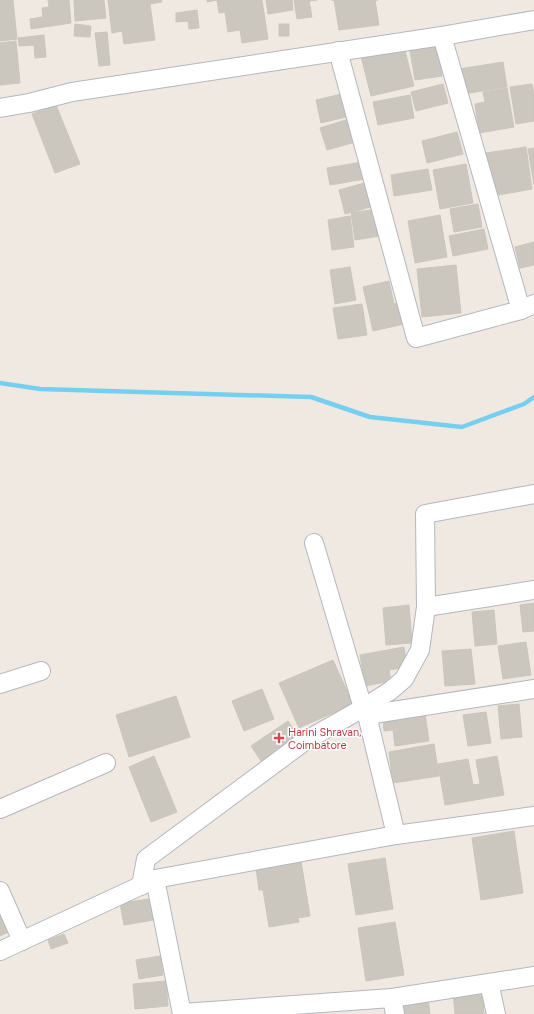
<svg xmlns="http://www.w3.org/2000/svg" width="534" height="1014" font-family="Figtree,sans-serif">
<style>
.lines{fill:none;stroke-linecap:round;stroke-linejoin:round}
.stream{stroke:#75cff0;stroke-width:4.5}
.building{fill:#cbc7bf;stroke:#cbc5ba}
.street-casing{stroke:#b4b7c1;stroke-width:20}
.street{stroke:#fff;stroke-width:18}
.health-dot{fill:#e0444e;stroke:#fff;stroke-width:1.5}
.labels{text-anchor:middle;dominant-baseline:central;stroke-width:3;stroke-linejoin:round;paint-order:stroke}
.health-label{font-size:11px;fill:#be3a42;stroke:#fff;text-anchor:start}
</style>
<rect width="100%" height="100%" fill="#efe9e1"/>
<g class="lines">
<polyline class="stream" points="0,383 40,389 311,397 370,417 462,427 524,404 534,397"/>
</g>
<g class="building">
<polygon points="0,0 13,0 17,39 0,41"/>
<polygon points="48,0 69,0 71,23 31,29 30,19 43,17 42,8 49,7"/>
<polygon points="74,0 104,0 106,18 75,21"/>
<polygon points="108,0 161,0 162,2 150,4 155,40 124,44 122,31 112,33"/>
<polygon points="207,0 262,0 268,39 242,43 240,30 228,32 225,12 219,13 217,0 207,2"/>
<polygon points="266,0 292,0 293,10 268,14"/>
<polygon points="294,0 317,0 309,1 312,17 297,19"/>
<polygon points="331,0 378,0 375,0 379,25 339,30 334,0"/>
<polygon points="197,10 199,28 189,29 188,21 176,22 176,13"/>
<polygon points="75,24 91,26 90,37 74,36"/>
<rect x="279" y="24" width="10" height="12"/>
<polygon points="107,32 110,65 99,66 95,33"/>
<polygon points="44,35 46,57 35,58 34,45 19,46 18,38"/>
<polygon points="16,41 20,83 0,85 0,43"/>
<polygon points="436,41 442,76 415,80 409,45"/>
<polygon points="404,47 414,86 371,96 361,56"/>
<polygon points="503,62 507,87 463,94 459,69"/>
<polygon points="443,84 448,103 416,111 411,92"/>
<polygon points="532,84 534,95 534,121 516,124 510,87"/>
<polygon points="507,88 514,127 479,133 475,104 485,102 483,92"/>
<polygon points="346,93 350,116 321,123 316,100"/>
<polygon points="410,95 414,118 378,125 373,102"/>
<polygon points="56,105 80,164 55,173 32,114"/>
<polygon points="352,118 359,141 327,150 320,128"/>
<polygon points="457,132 463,154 427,163 422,141"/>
<polygon points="526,147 532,189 493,196 486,153"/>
<polygon points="534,148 534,185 528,149"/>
<polygon points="362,162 365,179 330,185 327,168"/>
<polygon points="466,164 473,203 440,209 433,170"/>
<polygon points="428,169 432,190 394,196 391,175"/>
<polygon points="368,182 374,206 345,214 339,190"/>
<polygon points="478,204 482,227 454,232 450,209"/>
<polygon points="376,209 380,236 355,240 351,213"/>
<polygon points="440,215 447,257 415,263 408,221"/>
<polygon points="350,216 354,247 332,250 328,220"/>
<polygon points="484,229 488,249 453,256 449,236"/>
<polygon points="534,242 534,265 520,268 515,247"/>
<polygon points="456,265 461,313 422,317 417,269"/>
<polygon points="350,267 356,300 335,304 330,270"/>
<polygon points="389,281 394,304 399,303 404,324 373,331 363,287"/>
<polygon points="362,304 367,335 338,339 333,308"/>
<polygon points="534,603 534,631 523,632 520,605"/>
<polygon points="409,605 412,643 386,645 383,608"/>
<polygon points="494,610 497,644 475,646 472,612"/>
<polygon points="526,642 531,675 503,679 498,646"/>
<polygon points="404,647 407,667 389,670 391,681 365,686 360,655"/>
<polygon points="471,649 475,684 445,686 442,651"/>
<polygon points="333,660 353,704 299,728 279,683"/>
<polygon points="262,689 274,719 244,731 232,701"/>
<polygon points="176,696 190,737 129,757 116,715"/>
<polygon points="519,704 522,737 501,739 498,706"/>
<polygon points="486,712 491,743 468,746 463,715"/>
<polygon points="425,713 429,741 395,746 393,730 384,731 383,719"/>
<polygon points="288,721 298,736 261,761 251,746"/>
<polygon points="434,744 439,776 393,783 389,752"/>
<polygon points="154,756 177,812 151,822 129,767"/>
<polygon points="497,756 504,795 445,805 438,764 468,759 473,785 480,784 476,760"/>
<polygon points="514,831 523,893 481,900 472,838"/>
<polygon points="385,858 393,909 356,915 348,864"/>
<polygon points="301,861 310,916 298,918 299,922 269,927 263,890 259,890 256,868"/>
<polygon points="150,899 154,920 124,925 120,903"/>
<polygon points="0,902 15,929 0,936"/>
<polygon points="395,922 404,975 366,981 358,928"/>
<polygon points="64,934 68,943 51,949 48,940"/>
<polygon points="160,956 163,975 139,979 136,960"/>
<polygon points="166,981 168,1006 135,1009 133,984"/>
<polygon points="482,989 484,1014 455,1014 453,992"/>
<polygon points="428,999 430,1014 398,1014 396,1004"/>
</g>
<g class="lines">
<g class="street-casing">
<g id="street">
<polyline points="442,36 521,310"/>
<polyline points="338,51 416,338 521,310 534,304"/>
<polyline points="0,108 29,103 72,92 442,36 534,20"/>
<polyline points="314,543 363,708 367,715 396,835"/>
<polyline points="426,607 534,590"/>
<polyline points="0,684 41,671"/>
<polyline points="367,715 534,689"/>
<polyline points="0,809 106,763"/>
<polyline points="155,879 182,1014"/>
<polyline points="141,886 146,859 305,741 363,708 390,691 404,679 420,650 426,607 425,514 534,494"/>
<polyline points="0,891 22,941"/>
<polyline points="0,951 155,879 396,835 534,816"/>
<polyline points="489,983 496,1014"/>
<polyline points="182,1013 392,998"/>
<polyline points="395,1014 392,998 534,976"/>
</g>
</g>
<use href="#street" class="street"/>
</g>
<path class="health-dot" d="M277 732h4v4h4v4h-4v4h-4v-4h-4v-4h4z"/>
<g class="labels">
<g class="health-label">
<text x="288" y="732">Harini Shravan,<tspan x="288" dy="13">Coimbatore</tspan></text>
</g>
</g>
</svg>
